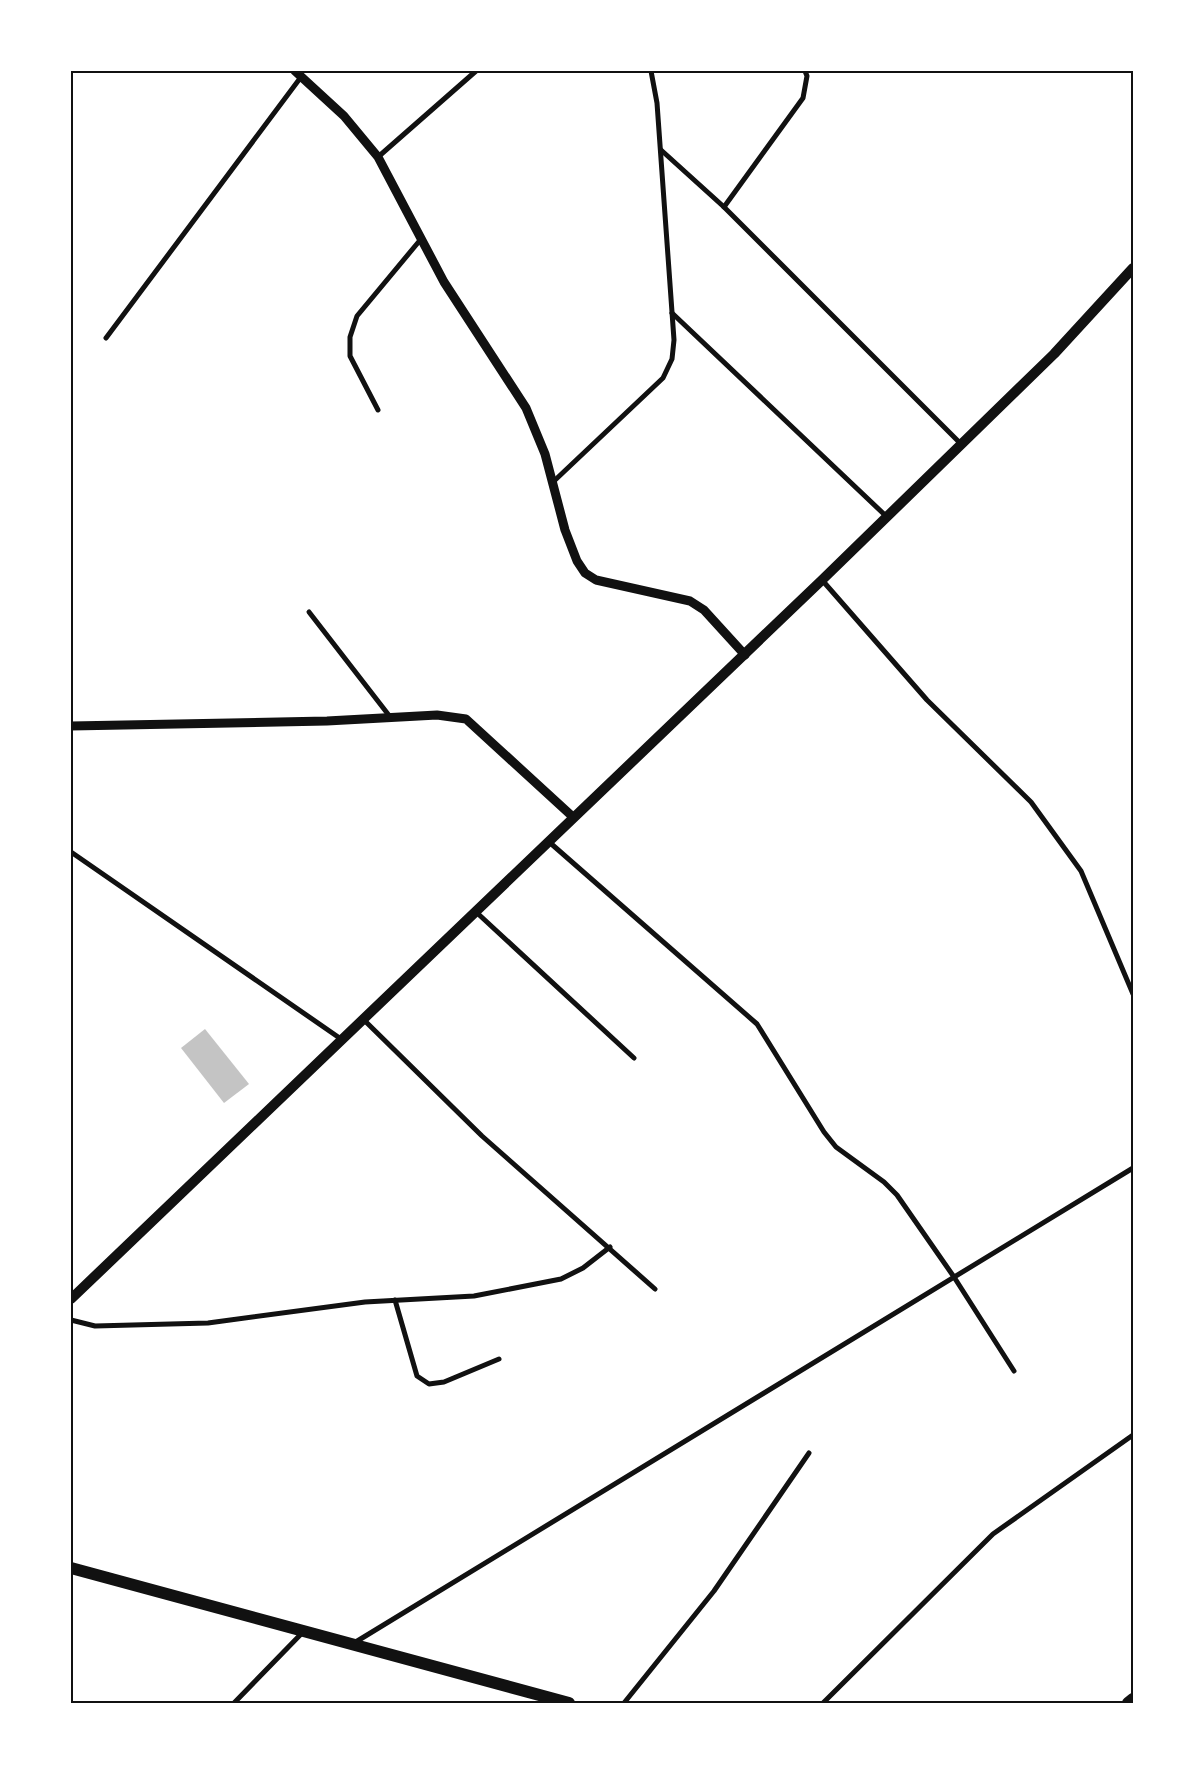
<svg xmlns="http://www.w3.org/2000/svg" width="1204" height="1774" font-family="Cabin,sans-serif">
<style>
.building{fill:#c4c4c4}
.lines{fill:none;stroke-linecap:round;stroke-linejoin:round}
.minor{stroke:#111;stroke-width:5}
.tertiary{stroke:#111;stroke-width:9}
.secondary{stroke:#111;stroke-width:10}
.primary{stroke:#111;stroke-width:12}
.neatline{fill:none;stroke:#111;stroke-width:2}
</style>
<rect width="100%" height="100%" fill="#fff"/>
<polygon class="building" points="205,1029 249,1084 224,1103 181,1048"/>
<g class="lines">
<g class="minor">
<polyline points="661,150 724,207 961,444"/>
<polyline points="378,157 476,71"/>
<polyline points="724,207 803,98 807,76 805,71"/>
<polyline points="672,313 887,517"/>
<polyline points="106,338 301,77"/>
<polyline points="378,410 350,356 350,337 357,316 421,239"/>
<polyline points="553,482 663,378 672,359 674,340 657,103 651,71"/>
<polyline points="822,580 927,700 1031,802 1081,871 1133,994"/>
<polyline points="309,612 391,718"/>
<polyline points="548,841 757,1024 824,1132 836,1147 884,1182 897,1195 954,1277 1014,1371"/>
<polyline points="71,852 341,1039"/>
<polyline points="475,911 634,1058"/>
<polyline points="364,1020 482,1136 655,1289"/>
<polyline points="395,1300 417,1376 429,1384 444,1382 499,1359"/>
<polyline points="71,1320 95,1326 208,1323 365,1302 474,1296 561,1279 583,1268 610,1247"/>
<polyline points="354,1643 1133,1168"/>
<polyline points="234,1703 304,1631"/>
<polyline points="624,1703 714,1591 809,1453"/>
<polyline points="823,1703 993,1534 1133,1435"/>
</g>
<g class="tertiary">
<polyline points="295,71 344,116 378,157 444,282 526,408 545,454 565,530 577,561 585,573 596,580 690,601 704,610 745,655"/>
<polyline points="71,726 327,721 437,715 466,719 573,817"/>
</g>
<polyline class="secondary" points="71,1299 822,580 1054,354 1133,268"/>
<g class="primary">
<polyline points="71,1568 569,1703"/>
<polyline points="1128,1703 1133,1699"/>
</g>
</g>
<rect width="1204" height="1774" fill="none" stroke="#ffffff" stroke-width="145"/>
<rect x="72" y="72" width="1060" height="1630" class="neatline"/>
</svg>
